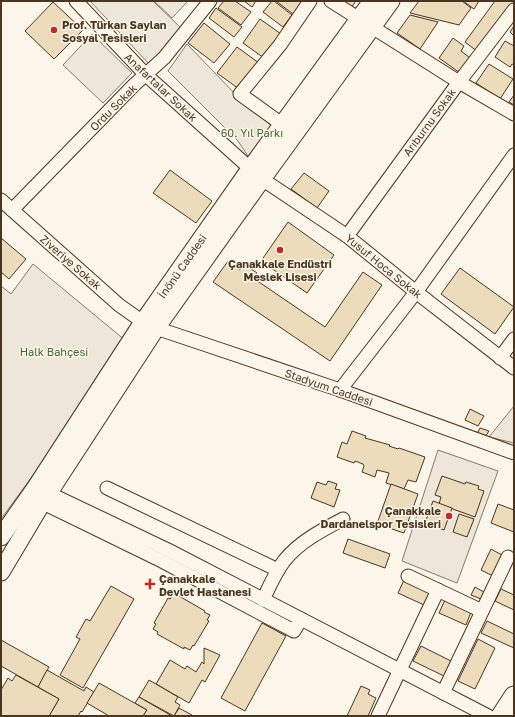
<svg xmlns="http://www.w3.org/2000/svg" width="515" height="717" font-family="'Golos Text',sans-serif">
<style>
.green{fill:#ede6d9;stroke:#887966}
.parking{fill:#ede7d9;stroke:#887966}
.building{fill:#ecdcbc;stroke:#4a3520}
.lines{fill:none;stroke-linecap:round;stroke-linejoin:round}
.minor-casing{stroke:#4a3520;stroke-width:15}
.major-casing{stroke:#4a3520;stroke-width:19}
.highway-casing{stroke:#4a3520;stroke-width:21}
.minor{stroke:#fbf6e9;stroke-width:13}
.major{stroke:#fbf6e9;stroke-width:17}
.highway{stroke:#fbf6e9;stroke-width:19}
.poi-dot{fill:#c62828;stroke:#fbf6e9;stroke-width:1.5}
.labels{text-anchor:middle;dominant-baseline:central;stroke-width:3;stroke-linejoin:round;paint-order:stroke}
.poi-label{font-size:11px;font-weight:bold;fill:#4a3520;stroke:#fbf6e9;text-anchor:start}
.street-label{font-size:11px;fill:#4a3520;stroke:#fbf6e9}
.park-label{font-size:11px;fill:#436837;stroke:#fbf6e9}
</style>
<rect width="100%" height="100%" fill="#fbf6e9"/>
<g class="green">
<polygon points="154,1 188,1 172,18"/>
<polygon points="187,44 239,98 275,129 252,162 238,141 168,71"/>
<polygon points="33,264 126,341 56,444 1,519 1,286 11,294"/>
<polygon points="438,450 498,471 457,583 402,561"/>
</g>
<g class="parking">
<polygon points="90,1 153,1 182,29 150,65"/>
<polygon points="92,34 132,73 103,103 63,65"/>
<polygon points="514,406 514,443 489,437"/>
</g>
<g class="building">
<polygon points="224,1 235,1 251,12 241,25 218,8"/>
<polygon points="244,1 256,1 252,7"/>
<polygon points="272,1 274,1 292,15 283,27 263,12"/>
<polygon points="276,1 302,1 302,2 293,14"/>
<polygon points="339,1 356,1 350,9"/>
<polygon points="419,1 462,1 471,8 459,25 410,13"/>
<polygon points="463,1 479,1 474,9"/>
<polygon points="495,1 514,1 514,2 478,52 465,42"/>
<polygon points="53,2 83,30 54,59 25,31"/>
<polygon points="216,8 242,27 234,37 209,18"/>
<polygon points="410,15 438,22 420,49 397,33"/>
<polygon points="260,19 281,34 264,58 243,43"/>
<polygon points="204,23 230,44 214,63 188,43"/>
<polygon points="514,26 514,36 510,32"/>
<polygon points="453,38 464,46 461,51 470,58 460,73 439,58"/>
<polygon points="505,41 514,46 514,65 512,64 510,67 495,57"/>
<polygon points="237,47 259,63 239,89 217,73"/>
<polygon points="489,64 513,79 500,99 476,83"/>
<polygon points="514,95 514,105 509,102"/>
<polygon points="170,170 212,201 196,223 153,193"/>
<polygon points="304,173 329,191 317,208 291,189"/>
<polygon points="288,222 334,255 307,293 261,261"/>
<polygon points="1,238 26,259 9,279 1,272"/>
<polygon points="228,261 240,270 244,264 257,273 253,278 325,327 363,272 382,285 330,361 213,282"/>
<polygon points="460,268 514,307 495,334 441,294"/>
<polygon points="470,409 484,416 478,426 465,420"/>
<polygon points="480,428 489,431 485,437 477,434"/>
<polygon points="352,431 366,436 365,438 390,445 389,446 398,449 399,448 425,457 416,482 408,480 404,489 386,483 389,473 377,470 375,477 362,472 364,466 363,464 355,461 354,463 337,457 342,442 347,444"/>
<polygon points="442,476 465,484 466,482 479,486 478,489 484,491 475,517 439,504 441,497 435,495"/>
<polygon points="328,481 337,484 335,489 340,490 334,507 311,498 317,482 326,485"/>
<polygon points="391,484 418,494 404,533 377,524"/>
<polygon points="433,501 452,508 444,530 425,523"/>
<polygon points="498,504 514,510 514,532 491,523"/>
<polygon points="459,514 474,519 467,537 453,532"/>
<polygon points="348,539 390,554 385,568 343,553"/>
<polygon points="491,549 502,555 493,576 481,570"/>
<polygon points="404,580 430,592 424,605 398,593"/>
<polygon points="111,586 134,599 83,688 60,675 80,639 76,637 86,619 90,621"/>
<polygon points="475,587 484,592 481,599 471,595"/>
<polygon points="501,589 514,595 514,610 495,601"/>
<polygon points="173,594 178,597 179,596 205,611 204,612 210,615 207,620 209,621 194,646 193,645 190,650 184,647 184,649 157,634 158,632 153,629 156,624 154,623 168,598 170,599"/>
<polygon points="445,600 471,612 466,625 439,613"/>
<polygon points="487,621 514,634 514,648 481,633"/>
<polygon points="262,623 286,636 245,711 221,698"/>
<polygon points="478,639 495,648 475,689 458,681"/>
<polygon points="1,640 49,667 38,687 1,666"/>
<polygon points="421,646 451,661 444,676 413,661"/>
<polygon points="204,648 220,655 205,682 202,680 189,703 156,684 170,660 185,669 187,666 196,672 202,662 204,664"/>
<polygon points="47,670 84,691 86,687 94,692 82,712 81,711 78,716 49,716 59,699 38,687"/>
<polygon points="16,675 59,699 49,716 1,716 1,690 8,678 12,681"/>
<polygon points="149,680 178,697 175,702 180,705 174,716 139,697"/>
<polygon points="99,683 147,710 143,716 109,716 87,703"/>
<polygon points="361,686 370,690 368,694 376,698 368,716 347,716"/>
<polygon points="139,697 172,716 143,716 147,710 135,703"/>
<polygon points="179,708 192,715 191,716 174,716"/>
</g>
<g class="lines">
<g class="minor-casing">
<g id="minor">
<polyline points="76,1 146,75 262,179 347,236 416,292 514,368"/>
<polyline points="331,1 459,82 514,114"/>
<polyline points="283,125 240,94 280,45 310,1"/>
<polyline points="1,200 119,305 143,322 156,328 340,390 514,453"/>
<polyline points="12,210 134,85 164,58 210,1"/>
<polyline points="347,236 459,82 514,10"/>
<polyline points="500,358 514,339"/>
<polyline points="340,390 416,292 514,155"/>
<polyline points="107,488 278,570"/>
<polyline points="40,489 168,550 488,716"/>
<polyline points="35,499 162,561 294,631 301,619"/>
<polyline points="408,576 482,611"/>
<path d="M263 600C269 587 275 573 284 561 299 542 322 530 343 519"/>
<polyline points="443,693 508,557"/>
<polyline points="378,716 438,590"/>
</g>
</g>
<g class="major-casing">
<g id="major">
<polyline points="1,537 36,487 143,322 250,169 372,1"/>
<polyline points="1,572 42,503 156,328 262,179 391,1"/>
</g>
</g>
<g class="highway-casing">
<polyline id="highway" points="501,716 514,696"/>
</g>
<use href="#minor" class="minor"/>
<use href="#major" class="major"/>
<use href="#highway" class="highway"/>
</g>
<g class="poi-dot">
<circle cx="54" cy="30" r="4"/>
<circle cx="280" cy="250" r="4"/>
<circle cx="449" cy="516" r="4"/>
<path d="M148 578h4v4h4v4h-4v4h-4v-4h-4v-4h4z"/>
</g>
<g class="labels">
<g class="poi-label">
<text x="62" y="24">Prof. Türkan Saylan<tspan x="62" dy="13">Sosyal Tesisleri</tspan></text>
<text x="280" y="263" text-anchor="middle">Çanakkale Endüstri<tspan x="280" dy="13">Meslek Lisesi</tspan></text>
<text x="441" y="510" text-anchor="end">Çanakkale<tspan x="441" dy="13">Dardanelspor Tesisleri</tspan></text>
<text x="159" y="578">Çanakkale<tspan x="159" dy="13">Devlet Hastanesi</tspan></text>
</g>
<g class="street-label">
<text transform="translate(161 87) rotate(43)">Anafartalar Sokak</text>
<text transform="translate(113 107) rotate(-45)">Ordu Sokak</text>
<text transform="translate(429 122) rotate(-54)">Arıburnu Sokak</text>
<text transform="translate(71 262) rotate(41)">Ziveriye Sokak</text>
<text transform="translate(182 266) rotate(-55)">İnönü Caddesi</text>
<text transform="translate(384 266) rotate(39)">Yusuf Hoca Sokak</text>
<text transform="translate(329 387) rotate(19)">Stadyum Caddesi</text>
</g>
<g class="park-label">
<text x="252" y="132">60. Yıl Parkı</text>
<text x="54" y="351">Halk Bahçesi</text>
</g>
</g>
<rect width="515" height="717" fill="none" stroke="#4a3520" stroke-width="4"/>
</svg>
